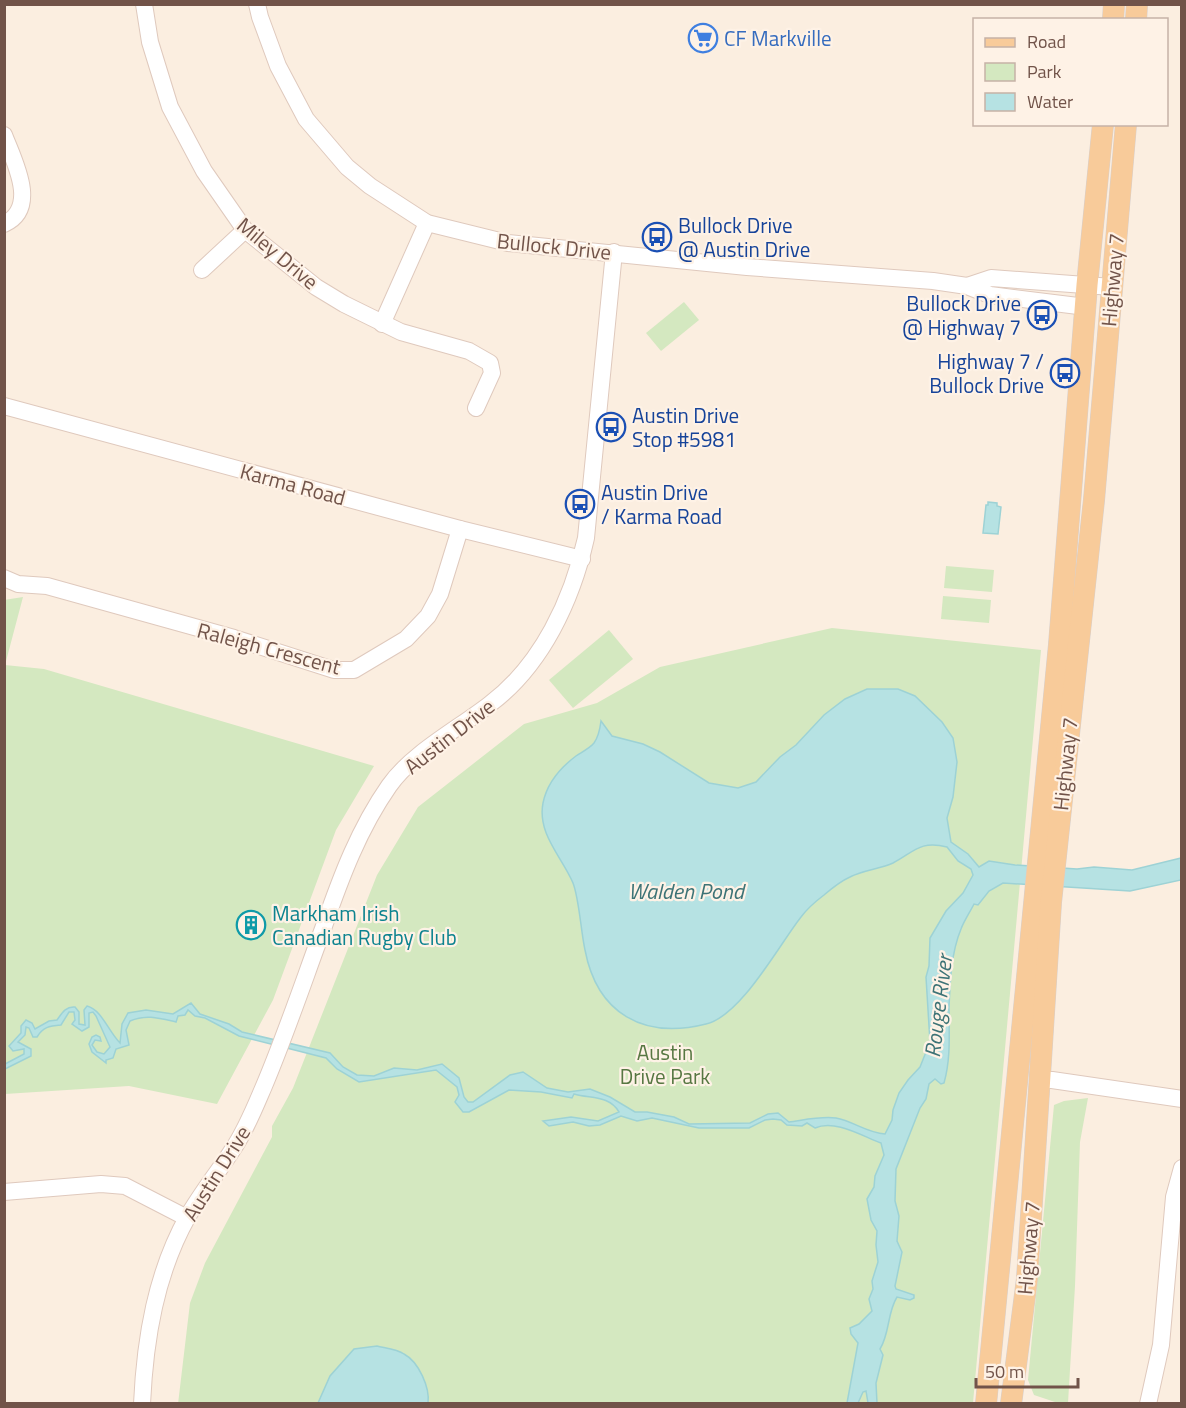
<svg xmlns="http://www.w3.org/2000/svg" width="1186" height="1408" font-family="'Titillium Web',sans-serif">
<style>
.green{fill:#d4e8c0}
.water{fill:#b6e2e3;stroke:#9dd2d5;stroke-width:1.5}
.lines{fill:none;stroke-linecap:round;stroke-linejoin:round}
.minor-casing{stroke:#dfc9bd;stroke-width:18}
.major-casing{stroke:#d7cfcc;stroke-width:22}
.minor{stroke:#fff;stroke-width:16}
.major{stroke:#f8cb9a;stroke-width:21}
.labels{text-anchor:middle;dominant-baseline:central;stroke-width:4.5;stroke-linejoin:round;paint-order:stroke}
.shop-label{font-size:21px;fill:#366cbe;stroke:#fef2e6;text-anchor:start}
.transit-label{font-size:21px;fill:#164399;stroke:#fef2e6;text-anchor:start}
.street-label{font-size:21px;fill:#715349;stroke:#fef2e6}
.culture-label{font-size:21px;fill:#0d838f;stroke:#fef2e6;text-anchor:start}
.park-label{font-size:21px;fill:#577742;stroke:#fef2e6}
.water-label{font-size:22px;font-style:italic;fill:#3d7376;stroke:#fef2e6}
</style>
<rect width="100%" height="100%" fill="#fbeee0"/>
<g class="green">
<polygon points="684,302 699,320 661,351 646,333"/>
<polygon points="946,566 994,570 992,592 944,588"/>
<polygon points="943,596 991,600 989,623 941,619"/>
<polygon points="23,597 5,665 44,669 374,766 336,830 273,1000 217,1104 129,1086 5,1094 4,600"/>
<polygon points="832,628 1041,650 973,1403 178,1404 190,1303 205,1263 272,1137 272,1126 293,1088 377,875 418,807 524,724 597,703 660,667"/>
<polygon points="609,630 633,659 573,708 549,680"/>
<polygon points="1088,1098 1080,1142 1075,1286 1068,1403 1058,1403 1034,1395 1028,1380 1054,1105 1064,1101"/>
</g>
<g class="water">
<polygon points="988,502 997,503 997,506 1001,507 998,534 983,533 986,505 988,505"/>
<path d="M867 689H898L915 696 942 722 953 738 957 762 953 797 947 818 951 842 968 854 979 867 989 861 1015 865 1077 869 1094 867 1132 870 1181 858V880L1130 891 1003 883 989 891 978 905 974 904C970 912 964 921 961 929 951 953 950 982 949 1008 949 1034 951 1058 944 1083L941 1084 935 1079 929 1084 926 1099 920 1108 896 1169 895 1201 899 1216 897 1241 902 1252 895 1286 896 1289 914 1295V1298L910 1300 897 1297C887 1313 890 1333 880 1349L883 1355 876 1383 877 1403H868L866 1391 863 1392 858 1403H847L858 1343 851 1334 850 1328 859 1324 872 1311 869 1299 873 1289 872 1281 878 1262 876 1245 877 1231 871 1220 867 1199 874 1187 875 1176 884 1155 881 1143C862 1136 835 1119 815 1128L807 1123 802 1126 787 1125 781 1120 773 1119 765 1120 749 1128H699L652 1118 637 1121 621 1116 600 1125 589 1126 573 1122 549 1126 543 1121 571 1117 598 1121 619 1112C609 1095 591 1099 574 1094L572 1098 541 1092 509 1090 469 1112H463L455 1102 459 1095 457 1087 436 1070 359 1082 337 1069 326 1058 239 1036 205 1018 195 1016 188 1010 185 1015 178 1016 176 1022C159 1018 146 1014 130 1021L126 1030 129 1045 116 1049 113 1058 106 1060V1063L92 1052 89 1044 92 1037 96 1035 100 1037 101 1041 95 1040 92 1045 97 1052 104 1054 110 1047 96 1016 93 1012 89 1013V1027L82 1031 72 1024 75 1020 74 1012H69L61 1025C49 1026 43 1027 37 1037H33L29 1028 26 1027 25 1035 18 1042 31 1049V1056L5 1069V1064L24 1054V1049L13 1051 9 1046 21 1033V1026L26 1020 32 1023 35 1029 49 1021 57 1020C62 1013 66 1006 75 1007L79 1012V1024L85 1025 84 1010 87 1006C102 1010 108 1031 120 1043L122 1024 128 1013 146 1010 173 1014 191 1003 200 1014 229 1024 242 1032 330 1053 343 1067 357 1075 374 1076 394 1068 417 1070 442 1064 459 1078 464 1097 468 1102H473L510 1075 523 1072 547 1088 568 1092 590 1089 610 1097 635 1112H647L674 1117 689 1124 750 1123 768 1114 778 1113 789 1122C804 1120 821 1116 836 1118 853 1121 867 1133 885 1134L892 1120 893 1110 899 1093 908 1080 920 1067 930 1042 926 977 929 966 930 938 946 911 963 893 973 875 971 869 958 861 947 847C920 840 914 852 893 863 880 869 863 870 850 877 841 881 831 889 824 895 816 901 807 909 801 917 779 945 741 1016 706 1024 643 1040 597 1013 585 950 581 932 579 898 573 883 562 857 537 834 543 803 547 783 560 768 576 756 582 752 590 748 594 743 599 736 600 729 601 721L612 736 643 744 660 752 709 783 738 788 756 782 780 757 796 745 824 715 845 699Z"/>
<path d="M377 1346C385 1348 397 1349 404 1354 419 1362 430 1388 428 1403H318L330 1376 354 1349Z"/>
</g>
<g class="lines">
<g class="minor-casing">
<g id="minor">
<polyline points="144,4 150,42 170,107 204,171 245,230 316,287 344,304 401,332 469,351 490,363 492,373 476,408"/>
<polyline points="257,4 260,17 278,66 306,119 347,167 370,186 427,223 508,243 747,267 933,281 967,286 990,295 1086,307"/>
<path d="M4 135C13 159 40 208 4 224"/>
<polyline points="202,270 245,230"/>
<polyline points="967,286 991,278 1112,287"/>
<polyline points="382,324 427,223"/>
<polyline points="4,406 460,529 582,559"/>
<polyline points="4,578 18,584 47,586 234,638 334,670 354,670 406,639 428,616 440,594 460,529"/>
<polyline points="1040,1080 1052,1080 1182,1099"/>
<polyline points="4,1192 101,1184 125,1186 187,1218"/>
<path d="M142 1404C145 1338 156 1273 188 1216 202 1192 219 1171 233 1149 246 1130 255 1107 264 1086 286 1034 304 980 324 926 341 877 359 829 389 786 412 753 458 729 490 704 542 665 572 600 586 538L614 252"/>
<polyline points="1148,1404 1161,1345 1174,1197 1182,1168"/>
</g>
</g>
<g class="major-casing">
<g id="major">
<polyline points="1113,20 1114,4"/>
<polyline points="1136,20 1137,4"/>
<polyline points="986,1404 1059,645 1087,285 1103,124"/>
<polyline points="1011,1404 1027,1279 1051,902 1094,500 1126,124"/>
</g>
</g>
<use href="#minor" class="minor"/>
<use href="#major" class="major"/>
</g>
<defs>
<g id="supermarket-ring" transform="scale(1.5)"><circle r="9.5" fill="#fef2e6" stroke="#3f7fe0" stroke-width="1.5"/><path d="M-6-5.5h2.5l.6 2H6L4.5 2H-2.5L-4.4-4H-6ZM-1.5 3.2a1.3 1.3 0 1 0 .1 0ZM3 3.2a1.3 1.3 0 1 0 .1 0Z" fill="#3f7fe0"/></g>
<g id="bus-ring" transform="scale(1.5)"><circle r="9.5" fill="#fef2e6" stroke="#1a4fb4" stroke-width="1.5"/><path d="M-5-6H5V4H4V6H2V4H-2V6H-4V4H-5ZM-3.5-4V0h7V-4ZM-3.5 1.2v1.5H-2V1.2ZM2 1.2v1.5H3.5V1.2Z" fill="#1a4fb4"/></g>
<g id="building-ring" transform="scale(1.5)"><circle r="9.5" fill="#fef2e6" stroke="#0f9aa8" stroke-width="1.5"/><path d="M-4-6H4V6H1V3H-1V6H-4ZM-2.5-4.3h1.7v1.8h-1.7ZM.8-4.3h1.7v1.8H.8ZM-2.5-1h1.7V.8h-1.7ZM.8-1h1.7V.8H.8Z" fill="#0f9aa8"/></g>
</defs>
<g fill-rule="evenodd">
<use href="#supermarket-ring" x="703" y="38"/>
<use href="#bus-ring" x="657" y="237"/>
<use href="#bus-ring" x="1042" y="315"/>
<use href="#bus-ring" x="1065" y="373"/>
<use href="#bus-ring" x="611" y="427"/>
<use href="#bus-ring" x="580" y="504"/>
<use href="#building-ring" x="251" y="925"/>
</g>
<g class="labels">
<g class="shop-label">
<text x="724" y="38">CF Markville</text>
</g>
<g class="transit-label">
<text x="678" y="225">Bullock Drive<tspan x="678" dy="24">@ Austin Drive</tspan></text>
<text x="1021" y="303" text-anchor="end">Bullock Drive<tspan x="1021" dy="24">@ Highway 7</tspan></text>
<text x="1044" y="361" text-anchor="end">Highway 7 /<tspan x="1044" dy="24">Bullock Drive</tspan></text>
<text x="632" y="415">Austin Drive<tspan x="632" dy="24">Stop #5981</tspan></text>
<text x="601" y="492">Austin Drive<tspan x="601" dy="24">/ Karma Road</tspan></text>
</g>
<g class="street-label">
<text transform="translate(554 246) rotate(6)">Bullock Drive</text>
<text transform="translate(278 253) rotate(40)">Miley Drive</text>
<text transform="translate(1112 280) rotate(-85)">Highway 7</text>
<text transform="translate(293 484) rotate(15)">Karma Road</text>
<text transform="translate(269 648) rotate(15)">Raleigh Crescent</text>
<text transform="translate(449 736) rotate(-38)">Austin Drive</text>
<text transform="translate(1065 764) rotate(-84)">Highway 7</text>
<text transform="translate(216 1173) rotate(-58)">Austin Drive</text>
<text transform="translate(1028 1248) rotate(-85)">Highway 7</text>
</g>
<g class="culture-label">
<text x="272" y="913">Markham Irish<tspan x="272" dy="24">Canadian Rugby Club</tspan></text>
</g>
<g class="park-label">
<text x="665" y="1052">Austin<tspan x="665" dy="24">Drive Park</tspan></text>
</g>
<g class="water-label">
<text x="686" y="891">Walden Pond</text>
<text transform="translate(938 1006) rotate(-83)">Rouge River</text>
</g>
</g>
<rect width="1186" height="1408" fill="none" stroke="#715349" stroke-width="12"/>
<rect x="973" y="18" width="195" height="108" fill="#fef2e6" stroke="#c6b2a7" stroke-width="1.5"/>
<rect x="985" y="38" width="30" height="9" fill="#f8cb9a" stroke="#c6b2a7" stroke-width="1.5"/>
<text x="1027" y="48" font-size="18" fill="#715349">Road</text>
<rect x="985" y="63" width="30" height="18" fill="#d4e8c0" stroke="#c6b2a7" stroke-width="1.5"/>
<text x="1027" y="78" font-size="18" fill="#715349">Park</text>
<rect x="985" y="93" width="30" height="18" fill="#b6e2e3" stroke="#c6b2a7" stroke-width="1.5"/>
<text x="1027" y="108" font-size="18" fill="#715349">Water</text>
<path d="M976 1378v9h102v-9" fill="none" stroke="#715349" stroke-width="3"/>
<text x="985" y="1378" font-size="18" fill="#715349" stroke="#fef2e6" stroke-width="4.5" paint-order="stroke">50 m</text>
</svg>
